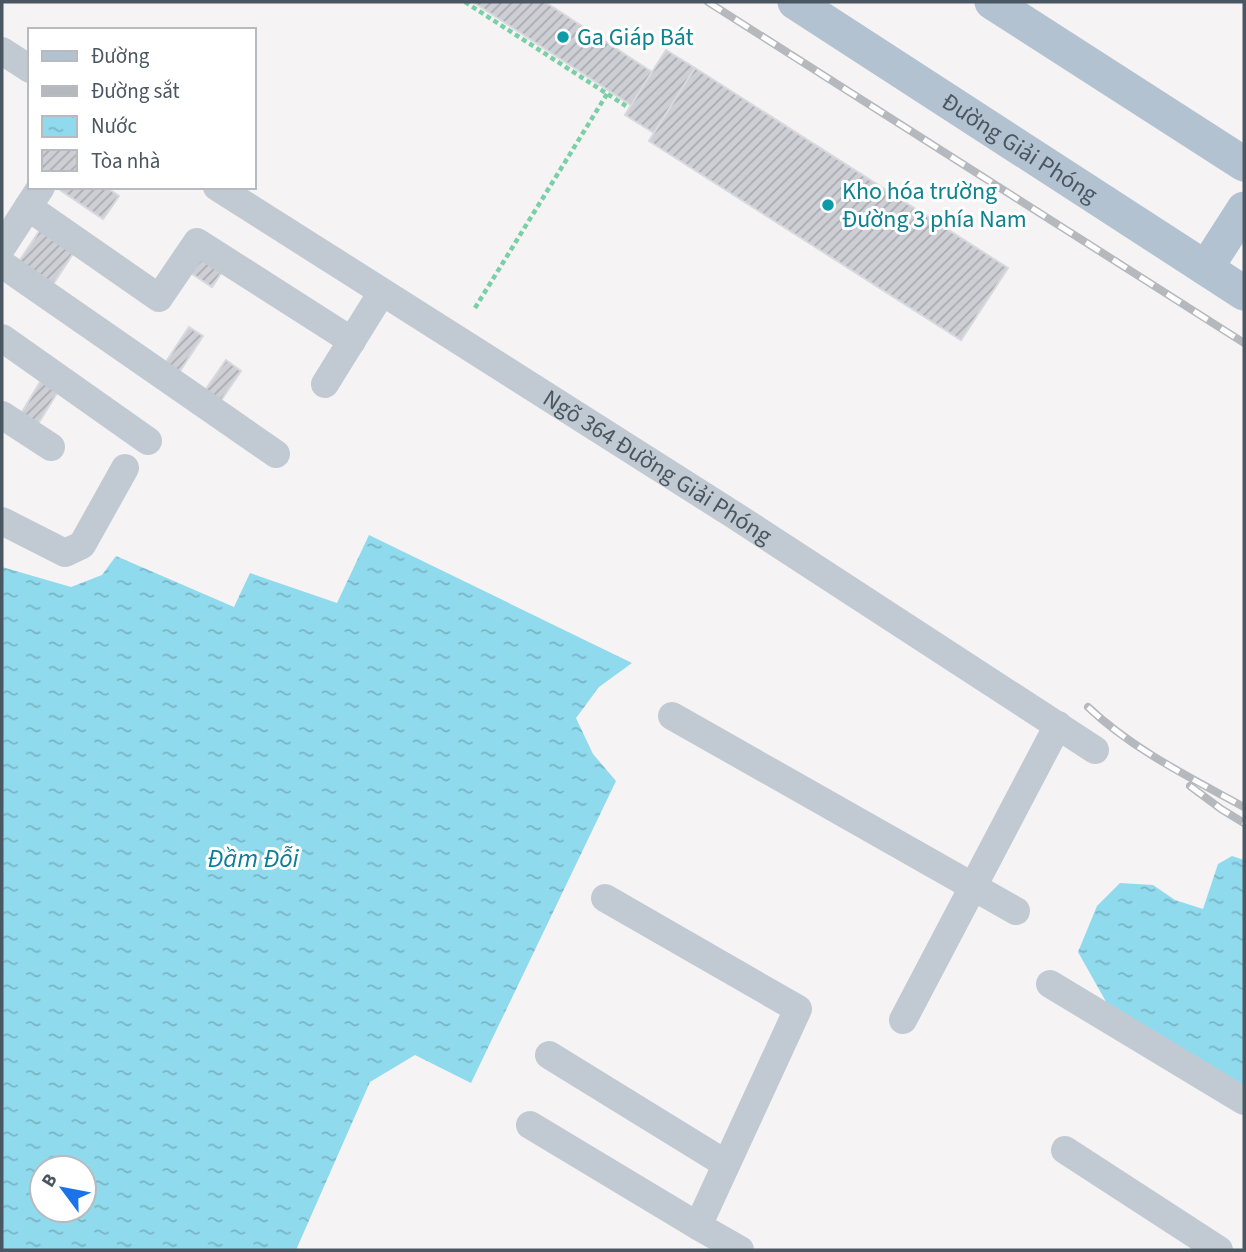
<svg xmlns="http://www.w3.org/2000/svg" width="1246" height="1252" font-family="'Source Sans 3',sans-serif">
<style>
.water{fill:url(#water-ripples);fill-rule:evenodd}
.building{fill:url(#building-hatch);stroke:#d7d9de;stroke-width:2}
.lines{fill:none;stroke-linecap:round;stroke-linejoin:round}
.path{stroke:#7ad0a6;stroke-width:4.5;stroke-dasharray:5 3.5;stroke-linecap:butt}
.minor{stroke:#c1cad2;stroke-width:28}
.major{stroke:#b3c2d1;stroke-width:35}
.rail-casing{stroke:#b5b8bd;stroke-width:8}
.rail{stroke:#fff;stroke-width:5;stroke-dasharray:16;stroke-linecap:butt}
.culture-dot{fill:#0f9aa8;stroke:#fff;stroke-width:2.5}
.labels{text-anchor:middle;dominant-baseline:central;stroke-width:6;stroke-linejoin:round;paint-order:stroke}
.culture-label{font-size:24px;fill:#0d838f;stroke:#fff;text-anchor:start}
.street-label{font-size:24px;fill:#4a5661;stroke:#fff}
.water-label{font-size:26px;font-style:italic;fill:#0c7c9b;stroke:#fff}
</style>
<defs>
<pattern id="water-ripples" width="26" height="14" patternUnits="userSpaceOnUse" patternTransform="scale(1.75)"><rect width="26" height="14" fill="#90daee"/><path d="M2 4q2-2 4 0t4 0M15 11q2-2 4 0t4 0" fill="none" stroke="#78b4c4"/></pattern>
<pattern id="building-hatch" width="6" height="6" patternUnits="userSpaceOnUse" patternTransform="scale(1.75)"><rect width="6" height="6" fill="#cdcfd5"/><path d="M-1 1l2-2M0 6l6-6M5 7l2-2" fill="none" stroke="#a8abb0"/></pattern>
</defs>
<rect width="100%" height="100%" fill="#f5f3f3"/>
<g class="water">
<path d="M369 535 632 663 599 687 576 718 593 754 616 781 471 1083 415 1055 370 1082 296 1250H2V567L71 587 102 575 116 556 234 607 250 573 337 603ZM42 1168H84V1210H42Z"/>
<polygon points="1232,856 1244,860 1244,1090 1109,1007 1078,952 1097,906 1120,883 1153,885 1175,900 1203,909 1218,864"/>
</g>
<g class="building">
<polygon points="473,2 545,2 652,72 631,105"/>
<polygon points="666,50 695,68 654,133 625,115"/>
<polygon points="695,68 1008,268 961,340 649,141"/>
<polygon points="62,187 106,187 119,196 103,219 60,190"/>
<polygon points="40,230 74,252 50,289 16,266"/>
<polygon points="200,255 223,270 212,287 189,272"/>
<polygon points="189,327 203,336 174,380 160,371"/>
<polygon points="226,360 241,371 220,402 204,392"/>
<polygon points="45,374 62,385 33,432 16,422"/>
</g>
<g class="lines">
<g class="path">
<polyline points="465,2 626,106"/>
<polyline points="475,308 607,94"/>
</g>
<g class="minor">
<polyline points="2,51 30,69"/>
<path id="s1" d="M217 187 734 515 1095 750"/>
<polyline points="28,207 159,298 197,242 352,341"/>
<polyline points="2,247 41,187"/>
<polyline points="2,264 276,454"/>
<polyline points="2,338 148,441"/>
<polyline points="325,384 382,292"/>
<polyline points="2,415 51,447"/>
<polyline points="2,521 65,553 82,545 125,468"/>
<polyline points="672,716 1016,911"/>
<polyline points="605,898 798,1009 698,1226 740,1250"/>
<polyline points="1050,984 1244,1101"/>
<polyline points="903,1020 1058,725"/>
<polyline points="549,1055 726,1164"/>
<polyline points="530,1125 698,1226"/>
<polyline points="1065,1150 1219,1250"/>
</g>
<g class="major">
<path id="s2" d="M795 2 1244 293"/>
<polyline points="992,2 1244,164"/>
<polyline points="1206,268 1244,209"/>
</g>
<g class="rail-casing">
<g id="rail">
<polyline points="708,2 1244,343"/>
<path d="M1088 707C1132 749 1191 778 1244 807"/>
<polyline points="1190,786 1221,809 1244,823"/>
</g>
</g>
<use href="#rail" class="rail"/>
</g>
<g class="culture-dot">
<circle cx="563" cy="37" r="7"/>
<circle cx="828" cy="205" r="7"/>
</g>
<g class="labels">
<g class="culture-label">
<text x="577" y="37">Ga Giáp Bát</text>
<text x="842" y="191">Kho hóa trường<tspan x="842" dy="28">Đường 3 phía Nam</tspan></text>
</g>
<g class="street-label">
<text stroke="none"><textPath href="#s2" startOffset="268">Đường Giải Phóng</textPath></text>
<text stroke="none"><textPath href="#s1" startOffset="522">Ngõ 364 Đường Giải Phóng</textPath></text>
</g>
<g class="water-label">
<text x="253" y="858">Đầm Đỗi</text>
</g>
</g>
<rect width="1246" height="1252" fill="none" stroke="#4a5661" stroke-width="7"/>
<rect x="28" y="28" width="228" height="161" fill="#ffffff" stroke="#b7bbc0" stroke-width="2"/>
<rect x="42" y="51" width="35" height="10" fill="#b3c2d1" stroke="#b7bbc0" stroke-width="2"/>
<text x="91" y="63" font-size="21" fill="#4a5661">Đường</text>
<rect x="42" y="86" width="35" height="10" fill="#b5b8bd" stroke="#b7bbc0" stroke-width="2"/>
<text x="91" y="98" font-size="21" fill="#4a5661">Đường sắt</text>
<rect x="42" y="116" width="35" height="21" fill="url(#water-ripples)" stroke="#b7bbc0" stroke-width="2"/>
<text x="91" y="133" font-size="21" fill="#4a5661">Nước</text>
<rect x="42" y="150" width="35" height="21" fill="url(#building-hatch)" stroke="#b7bbc0" stroke-width="2"/>
<text x="91" y="168" font-size="21" fill="#4a5661">Tòa nhà</text>
<g transform="translate(63 1189) rotate(302)"><circle r="33" fill="#ffffff" stroke="#b7bbc0" stroke-width="2"/>
<path d="M0-5L12 26L0 18L-12 26Z" fill="#1a73e8"/>
<text y="-10" font-size="19" font-weight="bold" text-anchor="middle" fill="#4a5661">B</text>
</g>
</svg>
